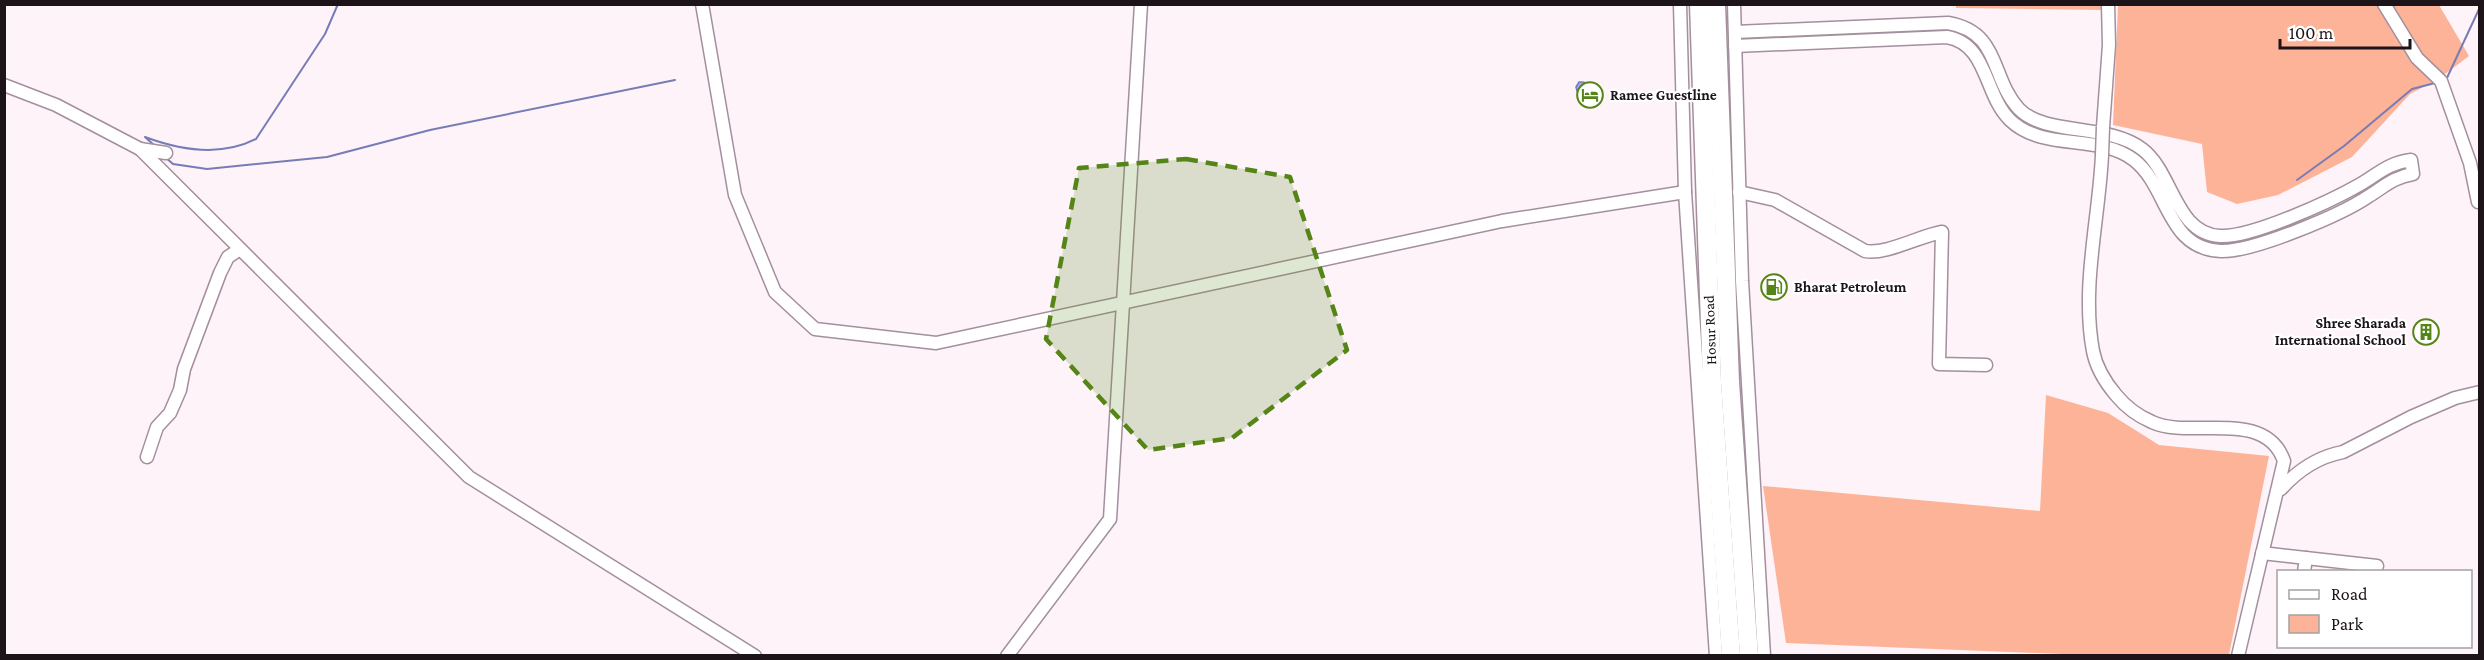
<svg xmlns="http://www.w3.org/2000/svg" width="2484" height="660" font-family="'Crimson Pro',serif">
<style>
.green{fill:#fdb398}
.water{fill:#a0a8fa;stroke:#787cb6;stroke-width:1.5}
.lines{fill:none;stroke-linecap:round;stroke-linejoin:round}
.stream{stroke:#787cb6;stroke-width:2}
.minor-casing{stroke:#a48f9c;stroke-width:15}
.highway-casing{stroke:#a48f9c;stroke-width:21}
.minor{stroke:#fff;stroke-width:12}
.highway{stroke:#fff;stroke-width:18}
.minor-bridge-casing{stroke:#a48f9c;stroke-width:15;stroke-linecap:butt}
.minor-bridge{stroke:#fff;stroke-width:12}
.marked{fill:#558517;fill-opacity:0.2;stroke:#558517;stroke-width:4.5;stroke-dasharray:12 8;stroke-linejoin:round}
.labels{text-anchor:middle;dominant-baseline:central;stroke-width:4.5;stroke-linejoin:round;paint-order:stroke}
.poi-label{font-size:15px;font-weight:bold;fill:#1c1419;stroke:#fff;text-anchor:start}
.street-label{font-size:15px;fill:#1c1419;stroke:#fff}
</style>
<rect width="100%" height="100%" fill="#fdf3f9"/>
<g class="green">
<polygon points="1956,4 2104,4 2104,10 1956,8"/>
<polygon points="2118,5 2439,5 2469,56 2437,80 2410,94 2352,157 2278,195 2237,204 2207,192 2202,144 2113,125"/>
<polygon points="2046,395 2108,413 2159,445 2269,456 2229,655 2087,655 1786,643 1763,486 2040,511"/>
</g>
<path class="water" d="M1579 82C1588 81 1596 88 1598 97L1596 104C1585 106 1578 97 1576 87Z"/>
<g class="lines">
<g class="stream">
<polyline points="2446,80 2480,7"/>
<path d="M155 146 145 137C180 150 221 157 256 139L325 34 338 4"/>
<polyline points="165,157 173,164 207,169 327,157 430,130 675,80"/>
<polyline points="2297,180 2344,146 2412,89 2435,83"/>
</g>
<g class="minor-casing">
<g id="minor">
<polyline points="702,4 735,195 775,292 815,329 936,343 1502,221 1685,192"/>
<polyline points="1680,4 1685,192 1716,656"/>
<polyline points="1734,4 1742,281 1764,656"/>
<polyline points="2384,4 2417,58 2441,81 2470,163 2478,202"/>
<path d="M1735 32 1948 23C2001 32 1990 78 2019 109 2045 136 2108 123 2142 149 2173 172 2175 234 2220 236 2251 238 2331 201 2359 185 2378 174 2388 163 2411 160L2413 174C2394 177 2385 186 2369 196 2341 215 2253 252 2221 251 2166 249 2169 187 2134 160 2099 133 2043 152 2010 120 1984 95 1988 44 1947 37L1735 46"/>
<polyline points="4,85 56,105 140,149 469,477 755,656"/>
<polyline points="2103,127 2109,45 2108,4"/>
<polyline points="140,149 166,153"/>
<path d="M2102 155C2099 219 2081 287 2093 351 2096 367 2105 382 2116 395 2125 406 2138 416 2152 422 2190 440 2265 407 2284 461L2238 656"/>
<path d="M1739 192 1775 200 1865 251C1886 255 1919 236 1942 232L1939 364 1986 365"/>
<polyline points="147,457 157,427 170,413 180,390 184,369 220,273 228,257 240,249"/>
<path d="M2281 489C2298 470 2317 457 2343 452L2411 417 2455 398 2480 392"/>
<polyline points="2262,553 2377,566"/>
<polyline points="2304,572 2306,558"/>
<polyline points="1007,656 1110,519 1141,4"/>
</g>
</g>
<g class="highway-casing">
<g id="highway">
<polyline points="1699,4 1712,382 1731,656"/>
<polyline points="1716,4 1730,382 1749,656"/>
</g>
</g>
<use href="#minor" class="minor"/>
<use href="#highway" class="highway"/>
<g class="minor-bridge-casing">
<polyline id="minor-bridge" points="2102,155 2103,127"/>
</g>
<use href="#minor-bridge" class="minor-bridge"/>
</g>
<path class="marked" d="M1186 159 1290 177 1347 350 1232 438 1148 450 1046 339 1079 168Z"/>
<defs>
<g id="hotel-ring" transform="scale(1.35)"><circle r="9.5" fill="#fff" stroke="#558517" stroke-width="1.5"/><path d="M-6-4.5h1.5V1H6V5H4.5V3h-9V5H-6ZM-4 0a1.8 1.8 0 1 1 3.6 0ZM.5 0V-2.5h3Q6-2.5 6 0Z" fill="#558517"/></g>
<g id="fuel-ring" transform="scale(1.35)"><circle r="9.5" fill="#fff" stroke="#558517" stroke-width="1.5"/><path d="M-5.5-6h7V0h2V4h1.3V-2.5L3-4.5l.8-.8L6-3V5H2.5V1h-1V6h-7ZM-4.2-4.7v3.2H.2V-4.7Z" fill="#558517"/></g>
<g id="building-ring" transform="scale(1.35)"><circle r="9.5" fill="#fff" stroke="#558517" stroke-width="1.5"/><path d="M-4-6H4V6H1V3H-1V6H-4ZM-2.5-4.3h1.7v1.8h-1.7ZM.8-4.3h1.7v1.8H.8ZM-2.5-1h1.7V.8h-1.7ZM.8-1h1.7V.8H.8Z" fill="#558517"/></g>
</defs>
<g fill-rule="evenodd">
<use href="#hotel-ring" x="1590" y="95"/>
<use href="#fuel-ring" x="1774" y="287"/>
<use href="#building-ring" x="2426" y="332"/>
</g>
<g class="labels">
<g class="poi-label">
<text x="1610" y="95">Ramee Guestline</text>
<text x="1794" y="287">Bharat Petroleum</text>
<text x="2406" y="323" text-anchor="end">Shree Sharada<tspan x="2406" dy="17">International School</tspan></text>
</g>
<g class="street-label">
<text transform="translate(1710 330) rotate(-92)">Hosur Road</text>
</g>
</g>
<rect width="2484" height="660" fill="none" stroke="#1c1419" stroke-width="12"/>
<rect x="2277" y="570" width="195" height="78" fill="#ffffff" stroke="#a4a1a3" stroke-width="1.5"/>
<rect x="2289" y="590" width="30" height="9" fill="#ffffff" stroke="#a4a1a3" stroke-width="1.5"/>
<text x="2331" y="600" font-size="18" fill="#1c1419">Road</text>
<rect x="2289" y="615" width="30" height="18" fill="#fdb398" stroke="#a4a1a3" stroke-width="1.5"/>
<text x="2331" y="630" font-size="18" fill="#1c1419">Park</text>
<path d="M2280 39v9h130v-9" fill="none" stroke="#1c1419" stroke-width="3"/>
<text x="2289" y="39" font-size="18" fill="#1c1419" stroke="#ffffff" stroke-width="4.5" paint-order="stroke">100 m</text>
</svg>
